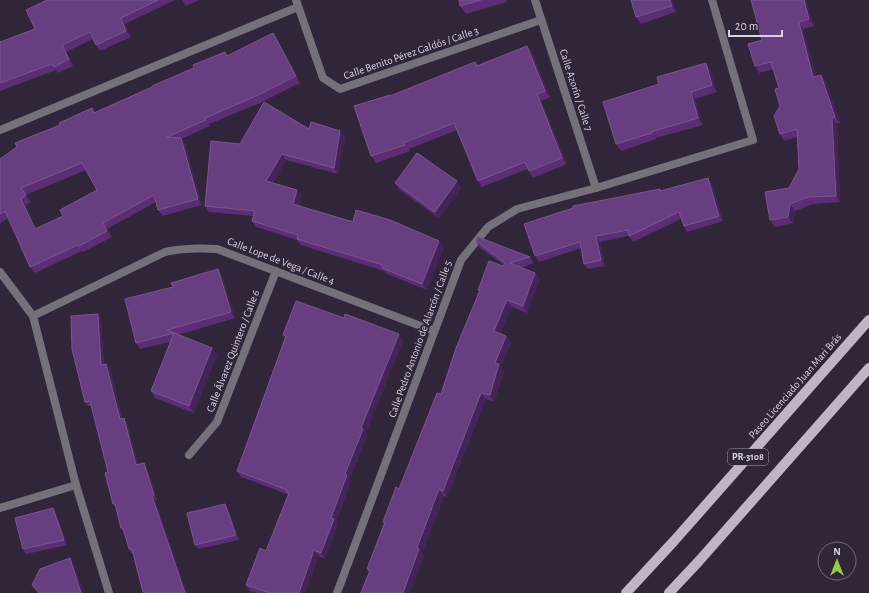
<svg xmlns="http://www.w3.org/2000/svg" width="869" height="593" font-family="'Alegreya Sans',sans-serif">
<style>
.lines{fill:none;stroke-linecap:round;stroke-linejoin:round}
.minor{stroke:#75707a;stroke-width:8}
.primary{stroke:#c0b4c9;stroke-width:10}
.wall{fill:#5a2d75;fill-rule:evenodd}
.shaded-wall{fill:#442358}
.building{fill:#673f80;stroke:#79568f;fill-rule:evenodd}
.labels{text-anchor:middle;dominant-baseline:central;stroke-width:4;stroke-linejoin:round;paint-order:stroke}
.shield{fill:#312639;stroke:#a69eac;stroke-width:1}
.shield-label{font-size:10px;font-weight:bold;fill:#d8d1de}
.street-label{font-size:11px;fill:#d8d1de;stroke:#312639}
</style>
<rect width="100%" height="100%" fill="#312639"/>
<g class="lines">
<g class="minor">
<polyline points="296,0 323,78 340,89 541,20"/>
<polyline points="535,0 596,188"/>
<polyline points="0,130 298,7"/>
<polyline points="0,272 33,316 76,485 109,593"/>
<path d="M33 316 165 252C182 248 199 248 217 249L434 331"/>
<polyline points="189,455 217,422 276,271"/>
<polyline points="0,508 76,485"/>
<polyline points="337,593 461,260 488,227 517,209 596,188 753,140 712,0"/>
</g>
<g class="primary">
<polyline points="626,593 674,541 869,320"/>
<polyline points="669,593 699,561 869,368"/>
</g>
</g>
<g class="wall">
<polygon points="47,0 175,0 125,24 131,37 100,51 96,45 93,39 66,52 73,66 58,73 56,70 0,91 0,42 35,29"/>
<polygon points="182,0 199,0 186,6"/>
<polygon points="459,0 506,0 507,2 466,14 460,6"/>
<polygon points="631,0 672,0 676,12 641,24 636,17"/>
<polygon points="751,0 806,0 814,26 803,29 816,76 821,75 826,81 840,123 837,124 840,202 813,204 795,211 793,223 775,227 770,220 789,188 799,169 797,137 784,141 780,134 780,106 779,88 773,69 759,73 755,66 762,40"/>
<path d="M273 33 277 39 300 83 258 104 209 124 210 126 181 139 185 144 202 205 163 216 158 210 156 202 107 229 112 237 83 252 82 251 35 273 30 267 8 218 0 224V159L95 112 227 56ZM86 170 97 190 63 216 36 228 26 205 31 202 26 195Z"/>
<polygon points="527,46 532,52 550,97 541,101 567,164 533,178 528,169 482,187 478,181 457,130 409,149 410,151 376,163 371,156 390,96 475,62 478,65"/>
<polygon points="706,63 710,70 717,92 695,99 703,125 656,138 656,139 621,151 616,144 659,84"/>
<polygon points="309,129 345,137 338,174 286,160 273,183 302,196 299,206 444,247 427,290 387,274 384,271 301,245 297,240 256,227 252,221 253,216 209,212 205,206"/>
<polygon points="457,181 461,188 439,218 400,190 395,183"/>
<polygon points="712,184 723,221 687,232 684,226 681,219 633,242 629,236 600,242 605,266 588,269 584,264 581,248 539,262 535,256 660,189 661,191"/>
<polygon points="476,241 530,257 534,263 521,268 535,273 540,279 527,313 512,307 500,334 506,336 511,343 501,366 504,371 494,402 486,399 447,497 444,496 422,553 424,556 369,572 367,569 384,524 383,522 399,489 441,394 480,292 478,290 504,265 480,248"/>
<polygon points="218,269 222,276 235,318 178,335 212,348 217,355 194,413 155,398 151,391 170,342 140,349 136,343 173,287"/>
<polygon points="98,314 101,319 104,364 106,364 110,368 122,418 124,418 127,422 138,465 144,463 147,468 157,500 155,500 187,593 143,593 133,554 132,554 129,549 125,533 124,533 121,528 116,508 113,504 108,472 92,406 88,406 85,402"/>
<polygon points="283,335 403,340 366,433 367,435 350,479 351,481 336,522 338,524 325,559 319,556 305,593 257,593 250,591 246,585 266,551 288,495 287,494 241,477 237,471 285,338"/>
<polygon points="225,504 228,508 239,540 198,549 195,545"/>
<polygon points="56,513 67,545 26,554 23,549"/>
</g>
<g class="shaded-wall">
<polygon points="670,0 672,0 676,12 672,6"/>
<polygon points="804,0 806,0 814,26 809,19"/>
<polygon points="121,18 125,24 131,37 126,31"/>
<polygon points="799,22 803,29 818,84 813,77"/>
<polygon points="273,33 277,39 300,83 296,76"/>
<polygon points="527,46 532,52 550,97 545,91"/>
<polygon points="706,63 710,70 717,92 712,85"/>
<polygon points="821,75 826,81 840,123 835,117"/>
<polygon points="691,92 695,99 703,125 698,118"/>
<polygon points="537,94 541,101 567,164 562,158"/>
<polygon points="832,118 837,124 840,202 836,196"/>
<polygon points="340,131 345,137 338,174 334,168"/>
<polygon points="181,138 185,144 202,205 198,199"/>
<polygon points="282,154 286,160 271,187 266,181"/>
<polygon points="708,178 712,184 723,221 719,216"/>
<polygon points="457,181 461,188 439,218 435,212"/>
<polygon points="297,190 302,196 297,211 293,204"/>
<polygon points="21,199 26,205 39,235 35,229"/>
<polygon points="790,204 795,211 793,223 788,217"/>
<polygon points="103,223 107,229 112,237 107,231"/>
<polygon points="596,236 600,242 605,266 601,260"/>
<polygon points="439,241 444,247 427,290 422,284"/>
<polygon points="218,269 222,276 235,318 231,312"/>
<polygon points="535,273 540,279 527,313 523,306"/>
<polygon points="507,300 512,307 499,338 494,331"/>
<polygon points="98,314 101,319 104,370 101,365"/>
<polygon points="399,334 403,340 366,433 367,435 350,479 351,481 336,522 338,524 325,559 321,553 331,518 345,474 361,428"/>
<polygon points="506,336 511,343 501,366 504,371 494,402 490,395 495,363"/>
<polygon points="212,348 217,355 194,413 189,406"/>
<polygon points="106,364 110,368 123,423 120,419"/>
<polygon points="481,393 486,399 447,497 443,491"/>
<polygon points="124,418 127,422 139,470 136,465"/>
<polygon points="144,463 147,468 157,500 154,495"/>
<polygon points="439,489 444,496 422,553 424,556 410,593 403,593 417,548"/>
<polygon points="152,496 155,500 187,593 185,593"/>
<polygon points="225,504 228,508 239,540 236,535"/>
<polygon points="53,508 56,513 67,545 64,540"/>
<polygon points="314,550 319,556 305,593 299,593"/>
<polygon points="70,558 75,567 84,593 81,593"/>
</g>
<g class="building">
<polygon points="47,0 158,0 121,18 126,31 96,45 90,32 62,45 69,59 54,67 52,64 0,83 0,42 35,29 26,10"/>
<polygon points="459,0 481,0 460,6"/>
<polygon points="631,0 670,0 672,6 636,17"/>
<polygon points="751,0 804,0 809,19 799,22 813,77 821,75 835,117 832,118 836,196 808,197 790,204 788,217 770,220 765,192 789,188 799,169 797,129 780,134 774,116 780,106 775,89 779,88 771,62 755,66 748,44 762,40"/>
<path d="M273 33 296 76 254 97 205 118 206 120 167 137 181 138 198 199 158 210 154 195 103 223 107 231 79 246 78 245 30 267 5 211 0 214V159L17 147 15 143 60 125 59 123 92 108 94 113 152 87V86L194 68 193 65 225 52 227 56ZM82 163 97 190 60 210 63 216 35 229 21 199 26 195 21 188Z"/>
<polygon points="527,46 545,91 537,94 562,158 529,171 525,162 478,181 454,123 403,143 405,145 371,156 354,106 390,95 390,96 475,62 477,66"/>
<polygon points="706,63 712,85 691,92 698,118 651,132 652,133 616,144 603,102 659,84 657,77"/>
<polygon points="264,102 309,129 311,122 340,131 334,168 282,154 266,181 297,190 293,204 353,222 356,210 390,220 439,241 422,284 382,268 383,265 297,239 298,235 252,221 255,211 205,206 211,141 240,144"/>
<polygon points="417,153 457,181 435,212 395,183"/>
<polygon points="708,178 719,216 684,226 679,212 629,236 628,230 596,236 601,260 584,264 580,242 535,256 524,224 573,208 573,206 660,189 660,191"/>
<polygon points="478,237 530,257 510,263 535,273 523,306 507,300 494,331 506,336 495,363 499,364 490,395 481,393 443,491 439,489 417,548 419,549 403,593 361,593 370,570 367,569 385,522 383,522 396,487 399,489 437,393 441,394 456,348 480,290 478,290 489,261 503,266 505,263 476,241"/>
<polygon points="218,269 231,312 167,330 212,348 189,406 151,391 174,333 136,343 125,299 173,287 171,283"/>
<polygon points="296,301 344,318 345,314 399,334 361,428 363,429 345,474 347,475 331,518 334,519 321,553 314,550 299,593 270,593 246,585 260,548 266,551 289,493 286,492 287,490 237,471 286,336 283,335"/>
<polygon points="98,314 101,365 106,364 120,419 124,418 136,465 144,463 154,495 152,496 185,593 145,593 145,592 143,592 132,549 129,549 123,528 121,528 115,504 113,504 105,473 108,472 90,401 85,402 72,349 71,316"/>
<polygon points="225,504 236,535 195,545 187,513"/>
<polygon points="53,508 64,540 23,549 15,518"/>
<polygon points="70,558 81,593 39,593 32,585 40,569"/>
</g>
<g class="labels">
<rect class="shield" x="728" y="449" width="40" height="16" rx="3"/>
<g class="shield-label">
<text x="748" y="457">PR-3108</text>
</g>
<g class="street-label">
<text transform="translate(411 53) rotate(-19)">Calle Benito Pérez Galdós / Calle 3</text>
<text transform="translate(576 90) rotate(72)">Calle Azorín / Calle 7</text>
<text transform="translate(281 261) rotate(21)">Calle Lope de Vega / Calle 4</text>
<text transform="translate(420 339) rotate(-70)">Calle Pedro Antonio de Alarcón / Calle 5</text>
<text transform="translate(233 351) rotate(-69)">Calle Álvarez Quintero / Calle 6</text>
<text transform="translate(795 386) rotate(-49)">Paseo Licenciado Juan Mari Brás</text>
</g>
</g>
<g transform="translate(837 561)"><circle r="19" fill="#312639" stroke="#746a7b"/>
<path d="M0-3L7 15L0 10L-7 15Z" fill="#91cd3f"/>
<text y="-6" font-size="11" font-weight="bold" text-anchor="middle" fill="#d8d1de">N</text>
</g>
<path d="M729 30v6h53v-6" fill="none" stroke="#d8d1de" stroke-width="2"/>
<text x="735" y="30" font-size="12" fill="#d8d1de" stroke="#312639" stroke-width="3" paint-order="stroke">20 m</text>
</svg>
